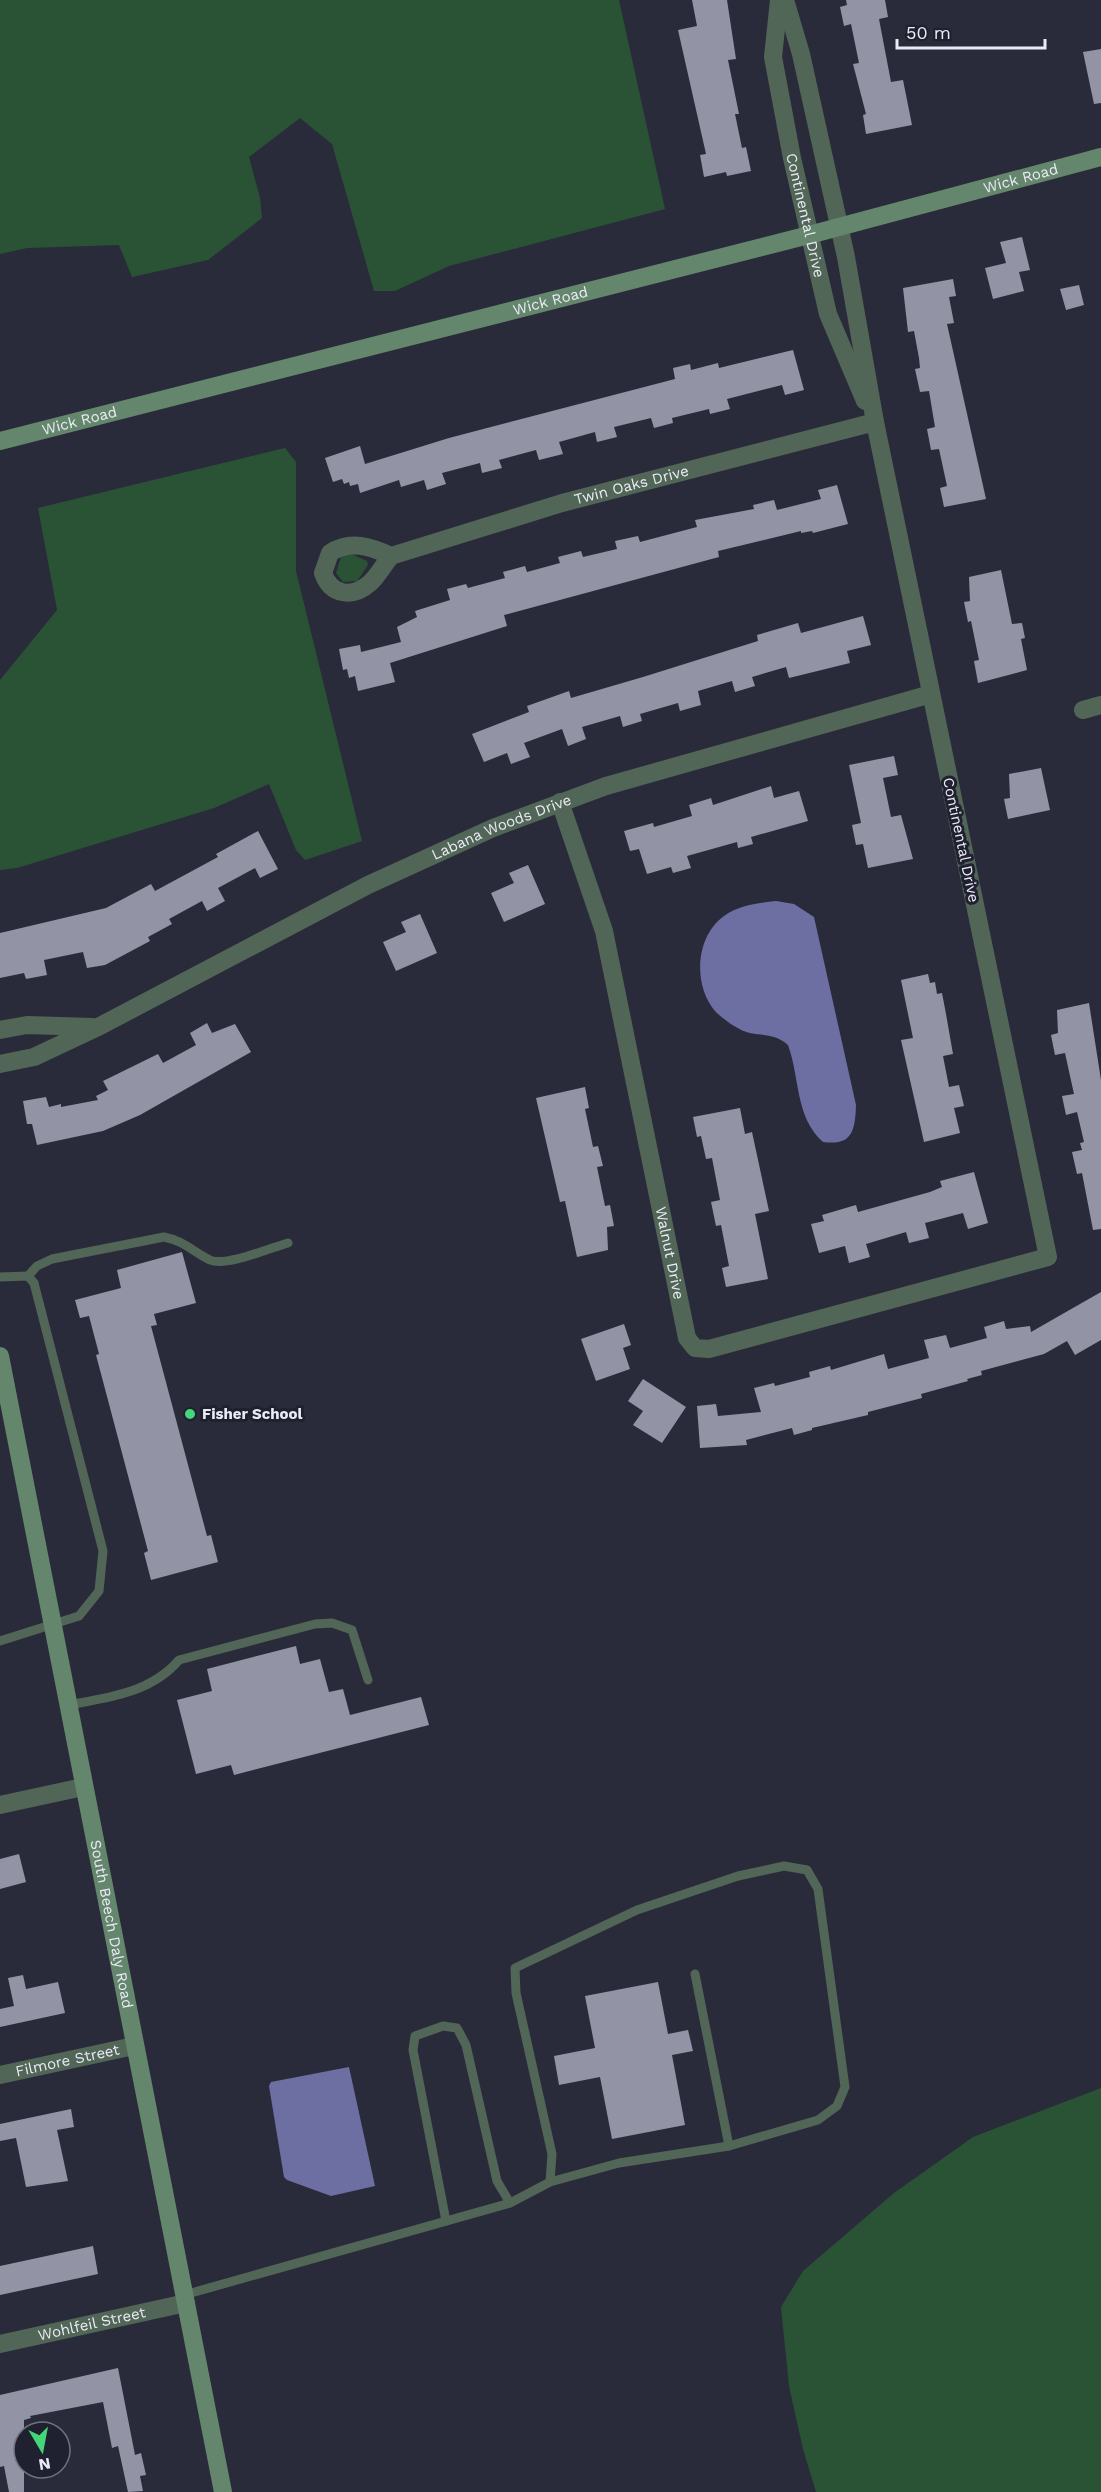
<svg xmlns="http://www.w3.org/2000/svg" width="1101" height="2492" font-family="'Work Sans',sans-serif">
<style>
.green{fill:#2a5336}
.water{fill:#6d6fa3}
.building{fill:#9294a6}
.lines{fill:none;stroke-linecap:round;stroke-linejoin:round}
.lane{stroke:#516656;stroke-width:9}
.street{stroke:#516656;stroke-width:18}
.secondary{stroke:#64866c;stroke-width:18}
.poi-dot{fill:#44d77a;stroke:#202130;stroke-width:2}
.labels{text-anchor:middle;dominant-baseline:central;stroke-width:6;stroke-linejoin:round;paint-order:stroke}
.street-label{font-size:15px;fill:#eaebf5;stroke:#202130}
.poi-label{font-size:15px;font-weight:bold;fill:#eaebf5;stroke:#202130;text-anchor:start}
</style>
<rect width="100%" height="100%" fill="#2a2b3a"/>
<g class="green">
<polygon points="0,0 619,0 665,209 449,266 395,291 374,291 332,144 300,118 249,157 260,198 262,218 208,260 132,277 119,245 27,248 0,254"/>
<polygon points="285,448 296,462 296,571 362,841 305,860 296,850 269,784 214,808 17,868 0,870 0,680 57,610 38,508"/>
<polygon points="351,554 367,561 368,565 357,581 343,582 336,573 341,557"/>
<polygon points="1101,2088 1101,2492 816,2492 803,2449 789,2386 781,2307 803,2271 894,2193 973,2137"/>
</g>
<g class="water">
<path d="M776 901 794 904 814 917 856 1105C855 1130 853 1146 823 1142 795 1117 800 1078 788 1045 775 1034 766 1036 750 1033 739 1031 723 1019 715 1011 693 985 695 937 724 916 739 905 758 903 776 901Z"/>
<polygon points="349,2067 375,2186 331,2196 287,2180 284,2177 269,2086 271,2082"/>
</g>
<g class="building">
<polygon points="692,0 727,0 736,59 728,60 739,114 735,114 742,148 746,147 751,171 727,176 726,172 704,177 700,155 706,154 678,30 697,26"/>
<polygon points="846,0 885,0 888,17 879,19 891,82 903,80 912,125 866,134 863,115 866,114 853,64 859,63 851,24 844,26 840,7 847,5"/>
<polygon points="1101,49 1101,103 1094,104 1083,52"/>
<polygon points="1022,237 1030,270 1019,272 1024,291 993,299 985,268 1006,263 1000,242"/>
<polygon points="953,279 956,296 949,297 954,323 947,324 986,499 944,507 940,488 947,486 939,449 931,450 927,429 935,427 929,391 920,392 915,369 920,368 919,358 914,331 908,332 903,288"/>
<polygon points="1079,285 1084,305 1066,310 1060,289"/>
<polygon points="793,350 804,390 785,395 782,385 727,399 730,409 710,414 709,409 672,418 673,423 654,428 651,418 614,427 617,437 597,442 595,432 559,442 563,454 539,460 536,450 499,460 502,468 482,473 480,463 442,473 446,484 427,490 424,480 401,487 399,480 360,493 358,484 350,486 349,482 344,484 342,479 333,482 325,458 360,446 365,464 449,438 675,379 673,368 690,364 691,370 718,363 719,368"/>
<polygon points="837,485 848,524 813,533 812,531 801,533 801,531 718,551 719,557 504,615 507,626 390,663 395,682 358,691 355,676 349,678 347,669 343,670 339,649 360,645 361,652 401,642 397,627 417,617 415,611 450,600 447,589 466,584 468,588 505,578 503,572 525,566 527,572 560,563 558,557 581,551 583,557 617,549 615,541 638,536 640,542 697,527 695,520 754,509 753,505 774,500 777,510 821,499 818,490"/>
<polygon points="1001,570 1012,624 1022,623 1025,638 1021,639 1027,670 978,683 974,661 979,660 971,621 968,622 964,602 970,601 969,577"/>
<polygon points="863,616 871,645 847,651 850,663 789,678 786,667 752,677 755,686 735,692 732,681 698,691 701,705 680,711 678,703 640,714 642,721 623,727 620,716 582,727 586,739 568,746 562,729 524,743 530,757 511,764 507,753 484,762 472,734 529,712 527,706 569,691 571,698 643,677 758,641 757,635 798,623 801,633"/>
<polygon points="894,756 898,775 883,778 891,817 901,815 913,859 868,868 863,844 856,845 852,825 861,823 849,765"/>
<polygon points="1041,768 1050,810 1008,819 1004,799 1010,798 1009,774"/>
<polygon points="771,786 774,798 799,791 808,821 751,837 753,844 738,848 737,842 687,856 691,868 673,873 671,867 647,874 639,849 630,851 624,831 653,823 654,827 692,816 689,805 711,798 713,805"/>
<polygon points="258,831 278,869 260,878 255,868 218,888 225,901 207,911 202,901 169,919 172,924 148,937 150,941 105,965 87,968 83,952 44,960 47,975 26,979 24,973 0,978 0,933 106,908 151,884 155,891 218,857 216,854"/>
<polygon points="528,865 545,904 504,922 491,893 514,883 509,873"/>
<polygon points="420,914 437,953 396,971 383,942 406,932 401,922"/>
<polygon points="928,974 930,983 935,982 937,994 942,993 946,1014 953,1054 943,1056 949,1087 959,1085 964,1106 954,1108 960,1133 924,1142 901,1040 913,1038 901,980"/>
<polygon points="1089,1003 1101,1080 1101,1229 1093,1230 1082,1173 1077,1174 1072,1152 1082,1150 1080,1143 1084,1142 1077,1112 1066,1115 1062,1096 1074,1094 1065,1053 1055,1055 1051,1035 1058,1033 1057,1010"/>
<polygon points="207,1023 212,1033 235,1024 251,1052 140,1115 103,1131 37,1145 32,1124 27,1124 23,1101 46,1097 49,1107 61,1104 61,1107 98,1100 96,1096 108,1090 103,1081 158,1054 163,1063 196,1045 190,1033"/>
<polygon points="585,1087 589,1108 585,1109 593,1147 598,1146 603,1166 597,1167 605,1206 610,1205 614,1226 607,1227 608,1250 577,1257 565,1201 560,1202 536,1098"/>
<polygon points="740,1108 745,1134 752,1132 769,1211 755,1214 768,1279 726,1287 722,1268 729,1266 721,1225 716,1226 711,1202 720,1200 712,1158 706,1159 701,1136 697,1137 693,1117"/>
<polygon points="974,1172 988,1223 968,1229 963,1213 925,1223 929,1238 909,1243 906,1232 866,1244 870,1257 849,1263 845,1246 819,1253 811,1224 824,1221 822,1215 856,1205 858,1212 930,1192 942,1187 940,1181"/>
<polygon points="182,1252 196,1303 154,1314 157,1325 151,1326 207,1536 211,1535 218,1562 151,1580 144,1553 148,1551 96,1355 99,1354 89,1316 80,1318 75,1300 121,1288 117,1270"/>
<polygon points="1101,1292 1101,1340 1075,1355 1067,1341 1044,1354 981,1371 982,1375 967,1379 968,1381 921,1394 922,1398 868,1412 868,1415 812,1428 812,1430 794,1435 792,1428 746,1440 747,1445 700,1448 697,1406 716,1404 718,1416 761,1412 754,1388 774,1383 775,1386 810,1377 809,1372 830,1366 831,1370 884,1354 888,1369 929,1358 924,1340 946,1335 950,1348 987,1338 984,1327 1004,1321 1006,1329 1030,1326 1031,1332"/>
<polygon points="624,1324 631,1345 623,1348 630,1369 596,1381 581,1339"/>
<polygon points="643,1379 686,1407 662,1443 633,1425 643,1411 628,1401"/>
<polygon points="296,1646 300,1664 320,1659 329,1692 343,1689 350,1715 421,1697 429,1725 234,1775 231,1765 196,1774 177,1700 212,1691 207,1669"/>
<polygon points="19,1854 26,1882 0,1889 0,1859"/>
<polygon points="23,1975 26,1989 58,1982 65,2013 0,2027 0,2009 14,2006 8,1978"/>
<polygon points="658,1982 668,2034 688,2030 693,2051 672,2055 685,2125 612,2139 600,2077 559,2085 554,2056 595,2048 585,1996"/>
<polygon points="71,2109 74,2127 57,2130 68,2181 26,2187 16,2138 0,2141 0,2124"/>
<polygon points="93,2246 98,2274 0,2295 0,2266"/>
<polygon points="118,2368 135,2455 141,2453 146,2475 140,2476 143,2491 128,2492 118,2446 112,2448 103,2402 30,2416 31,2418 24,2420 24,2492 9,2492 4,2466 0,2467 0,2395"/>
</g>
<g class="lines">
<g class="lane">
<path d="M28 1276 37 1266 52 1259 164 1237C184 1241 192 1251 210 1260 226 1267 270 1248 288 1243"/>
<polyline points="0,1277 28,1276 34,1283 103,1551 99,1591 79,1616 0,1641"/>
<path d="M68 1705C107 1698 151 1693 179 1660L315 1624 332 1623 352 1630 368 1680"/>
<polyline points="695,1974 729,2146"/>
<polyline points="446,2221 413,2050 415,2036 443,2026 457,2028 466,2045 497,2181 510,2203"/>
<polyline points="184,2295 510,2203 550,2182 619,2163 729,2146 818,2120 837,2106 845,2087 818,1889 807,1870 784,1866 738,1876 637,1910 515,1968 516,1993 552,2154 550,2182"/>
</g>
<g class="street">
<path id="s1" d="M779 0 773 57 792 158 828 314 865 401"/>
<path id="s2" d="M391 556C384 564 378 576 370 583 353 598 331 596 323 573L330 553C350 540 370 546 391 556L562 503 875 422"/>
<polyline points="1083,710 1101,705"/>
<path id="s3" d="M560 802 604 931 685 1328 687 1338 695 1348 709 1349 1048 1257 875 422 846 257 801 54 785 0"/>
<polyline points="0,1030 27,1025 92,1027"/>
<path id="s4" d="M0 1064 34 1057 100 1026 368 885 493 828 606 786 931 694"/>
<polyline points="0,1805 83,1787"/>
<path id="s5" d="M0 2075 134 2046"/>
<path id="s6" d="M0 2344 186 2303"/>
</g>
<g class="secondary">
<path id="s7" d="M0 441 809 235 1101 157"/>
<path id="s8" d="M0 1356 223 2492"/>
</g>
</g>
<circle class="poi-dot" cx="190" cy="1414" r="6"/>
<g class="labels">
<g class="street-label">
<text stroke="none"><textPath href="#s7" startOffset="1054">Wick Road</textPath></text>
<text stroke="none"><textPath href="#s1" startOffset="219">Continental Drive</textPath></text>
<text stroke="none"><textPath href="#s7" startOffset="568">Wick Road</textPath></text>
<text stroke="none"><textPath href="#s7" startOffset="82">Wick Road</textPath></text>
<text stroke="none"><textPath href="#s2" startOffset="429">Twin Oaks Drive</textPath></text>
<text stroke="none"><textPath href="#s4" startOffset="556">Labana Woods Drive</textPath></text>
<text transform="translate(961 840) rotate(78)">Continental Drive</text>
<text stroke="none"><textPath href="#s3" startOffset="465">Walnut Drive</textPath></text>
<text stroke="none"><textPath href="#s8" startOffset="579">South Beech Daly Road</textPath></text>
<text stroke="none"><textPath href="#s5" startOffset="69">Filmore Street</textPath></text>
<text stroke="none"><textPath href="#s6" startOffset="94">Wohlfeil Street</textPath></text>
</g>
<g class="poi-label">
<text x="202" y="1414">Fisher School</text>
</g>
</g>
<g transform="translate(42 2450) rotate(170)"><circle r="28" fill="#202130" stroke="#71727f" stroke-width="1.5"/>
<path d="M0-4.5L10 22L0 15L-10 22Z" fill="#44d77a"/>
<text y="-9" font-size="16" font-weight="bold" text-anchor="middle" fill="#eaebf5">N</text>
</g>
<path d="M897 39v9h148v-9" fill="none" stroke="#eaebf5" stroke-width="3"/>
<text x="906" y="39" font-size="18" fill="#eaebf5" stroke="#202130" stroke-width="4.5" paint-order="stroke">50 m</text>
</svg>
